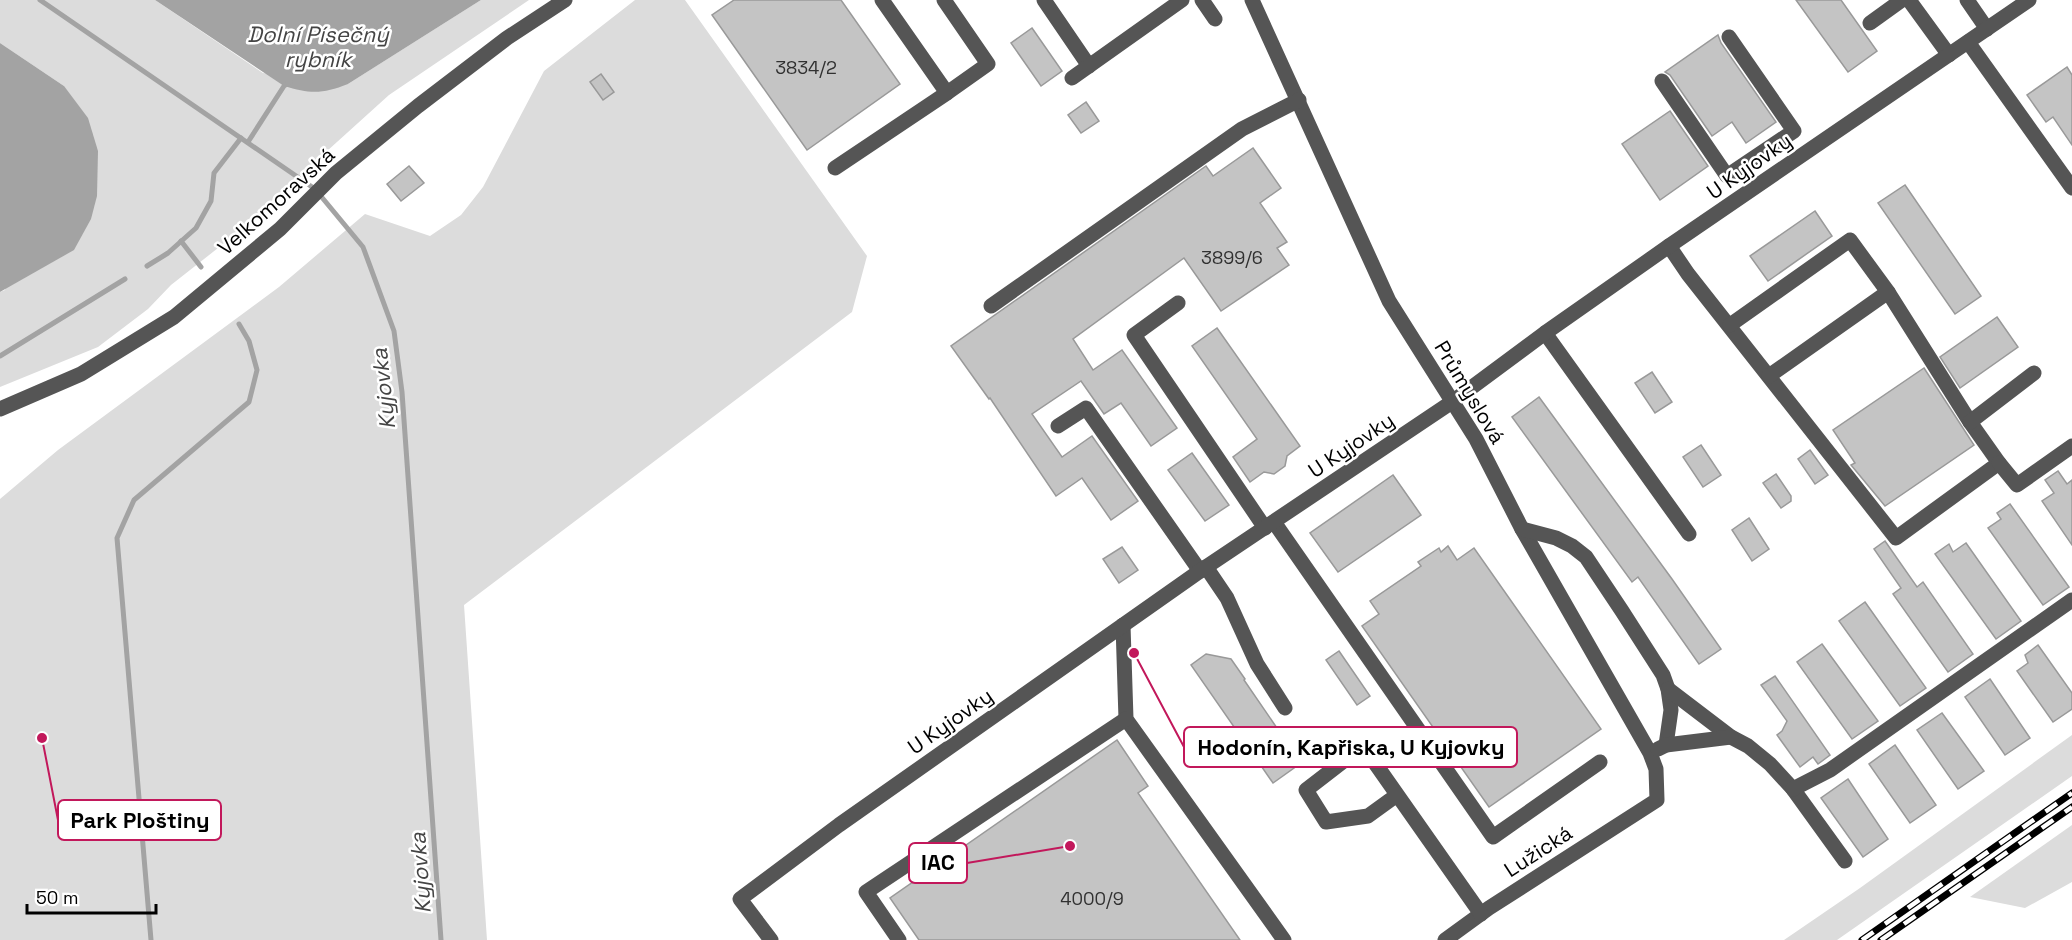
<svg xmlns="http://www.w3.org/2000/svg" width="2072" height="940" font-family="'Space Grotesk',sans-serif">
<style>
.green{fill:#dcdcdc}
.water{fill:#a3a3a3}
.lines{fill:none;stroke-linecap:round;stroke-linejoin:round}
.stream{stroke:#a3a3a3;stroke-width:5}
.building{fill:#c4c4c4;stroke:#999;stroke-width:1.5}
.minor{stroke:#555;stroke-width:15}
.rail-casing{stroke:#000;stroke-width:7}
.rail{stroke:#fff;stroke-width:4.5;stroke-dasharray:14;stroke-linecap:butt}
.labels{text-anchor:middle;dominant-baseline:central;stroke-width:5;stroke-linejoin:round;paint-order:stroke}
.number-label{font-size:18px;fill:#313131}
.street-label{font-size:21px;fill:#000;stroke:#fff}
.water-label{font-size:22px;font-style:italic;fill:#444;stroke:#fff}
.leader{fill:none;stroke:#c2185b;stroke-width:2}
.callout-dot{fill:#c2185b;stroke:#fff;stroke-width:2}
.callout{fill:#fff;stroke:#c2185b;stroke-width:2}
.callout-label{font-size:22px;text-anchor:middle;font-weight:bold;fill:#000}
</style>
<rect width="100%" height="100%" fill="#fff"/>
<g class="green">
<polygon points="0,0 155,0 263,73 348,84 481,0 529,0 389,95 232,237 171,285 148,309 98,347 0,387 0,292 5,290 64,86 0,43"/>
<polygon points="635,0 685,0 867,256 852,312 464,605 487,940 0,940 0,499 58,450 279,287 365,214 430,236 461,215 483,187 544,71"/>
<polygon points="2072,735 2072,776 1837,940 1784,940 1860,888"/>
<polygon points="2072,825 2072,882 2025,908 1970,897"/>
</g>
<g class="water">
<path d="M155 0H481L348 84C323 94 310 94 284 86Z"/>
<polygon points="0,43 64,86 88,118 98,151 97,196 91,219 74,250 0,292"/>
</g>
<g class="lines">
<g class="stream">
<polyline points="40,0 315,189 363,247 394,331 402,392 441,940"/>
<polyline points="248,142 284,86 290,82"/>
<polyline points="181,241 201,267"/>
<polyline points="147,266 168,253 196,228 211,201 214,173 241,138"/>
<polyline points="0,356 125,279"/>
<polyline points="151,940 117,538 134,500 249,402 257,370 249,341 239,324"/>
</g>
</g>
<g class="building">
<polygon points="734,0 841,0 900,84 807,150 712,15"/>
<polygon points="1796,0 1841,0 1877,51 1848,72"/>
<polygon points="1032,28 1062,71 1041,86 1011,43"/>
<polygon points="1718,35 1721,43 1776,122 1746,143 1732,122 1712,136 1670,75 1665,72"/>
<polygon points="2067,67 2072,75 2072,145 2053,117 2046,122 2027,95"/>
<polygon points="601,74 614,92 603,100 590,82"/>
<polygon points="1086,102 1099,121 1081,133 1068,115"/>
<polygon points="1670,111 1708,166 1660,200 1622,144"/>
<polygon points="1253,148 1281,188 1260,203 1287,242 1277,248 1289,265 1221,311 1184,258 1073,339 1093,370 1122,350 1177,428 1151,446 1121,403 1104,414 1081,381 1032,414 1062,457 1092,436 1138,501 1111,520 1082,478 1056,496 990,398 989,399 951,346 1206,166 1213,176"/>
<polygon points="409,166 424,183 401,201 387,184"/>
<polygon points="1905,185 1981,296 1955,314 1878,203"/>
<polygon points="1815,211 1832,236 1768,281 1750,256"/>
<polygon points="1997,317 2018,347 1960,388 1940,357"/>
<polygon points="1217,328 1300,446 1287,456 1285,466 1274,474 1264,472 1250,482 1233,457 1257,439 1192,346"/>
<polygon points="1924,368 1974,445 1885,506 1851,465 1855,463 1833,430"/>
<polygon points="1652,372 1672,402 1655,413 1635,383"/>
<polygon points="1539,397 1672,579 1721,649 1699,664 1638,577 1632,582 1512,417"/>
<polygon points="1701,445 1721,475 1703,487 1683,457"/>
<polygon points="1810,450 1828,475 1815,484 1798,459"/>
<polygon points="1192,453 1229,505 1205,521 1168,470"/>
<polygon points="2058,471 2067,484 2072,480 2072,545 2042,501 2054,493 2045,480"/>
<polygon points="1776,474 1791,496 1791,501 1781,508 1763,483"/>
<polygon points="1393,475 1421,515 1338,572 1310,533"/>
<polygon points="2010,504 2069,587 2043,605 1988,528 2001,519 1997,513"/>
<polygon points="1749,518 1769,549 1752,561 1732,530"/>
<polygon points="1885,541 1917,587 1923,582 1973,654 1948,672 1893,594 1901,588 1874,549"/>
<polygon points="1966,543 2021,621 1996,639 1935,554 1949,544 1953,552"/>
<polygon points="1448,546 1457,560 1474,548 1601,729 1489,807 1362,626 1379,614 1370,601 1421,566 1418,562 1439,548 1441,552"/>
<polygon points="1122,547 1138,570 1119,583 1103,559"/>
<polygon points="1865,602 1926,688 1900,706 1839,621"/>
<polygon points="1822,644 1878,721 1852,739 1797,662"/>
<polygon points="2038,645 2072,693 2072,709 2053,722 2017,671 2028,663 2025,655"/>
<polygon points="1339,651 1370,696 1357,705 1326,660"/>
<polygon points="1206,654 1231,659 1245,679 1244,680 1301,763 1273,783 1191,665"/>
<polygon points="1775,676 1830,755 1818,764 1813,757 1800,767 1777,735 1782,731 1787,721 1761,685"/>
<polygon points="1990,679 2030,738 2005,755 1965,697"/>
<polygon points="1942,713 1984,771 1958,789 1917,730"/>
<polygon points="1117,740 1148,786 1138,793 1240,940 919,940 890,898"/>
<polygon points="1895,745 1936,805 1910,823 1869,764"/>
<polygon points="1848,779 1888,839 1863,857 1821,798"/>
</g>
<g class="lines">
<g class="minor">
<polyline points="944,0 988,64 947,93"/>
<polyline points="1044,0 1089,66"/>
<polyline points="1202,0 1215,19"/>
<polyline points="1252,0 1389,301 1476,439 1522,529 1650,753 1656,769 1657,800 1489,908 1445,940"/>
<polyline points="1909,0 1949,55"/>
<polyline points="1967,0 1987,29"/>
<polyline points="1870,23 1902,0"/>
<polyline points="1968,42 2072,188"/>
<polyline points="1072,78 1182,0"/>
<polyline points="1662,81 1727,176 1794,131 1729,37"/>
<polyline points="835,168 947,93 882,0"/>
<polyline points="1669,246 1688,274 1896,538 1999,463 1970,422 1888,292"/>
<polyline points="1178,303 1134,335 1265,528"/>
<polyline points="991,306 1242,129 1299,100"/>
<polyline points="1730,325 1850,240 1888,292 1769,376"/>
<polyline points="1545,333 1689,534"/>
<polyline points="0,409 81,374 174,317 280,229 336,173 418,106 507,38 565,0"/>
<polyline points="1970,422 2034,373"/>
<polyline points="1058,426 1086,408 1200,571"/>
<polyline points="1999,463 2017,485 2072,446"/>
<polyline points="1274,522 1493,837 1600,762"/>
<polyline points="1522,529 1556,538 1572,546 1586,557 1622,611 1663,675 1668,689 1671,710 1666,745"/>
<polyline points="1206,567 1227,598 1257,664 1285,708"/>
<polyline points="1123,625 1126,719 1284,940"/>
<polyline points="1668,689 1731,737 1748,746 1770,764 1793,789 1845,861"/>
<polyline points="1658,749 1666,745 1731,737"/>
<polyline points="1793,789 1830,770 2072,600"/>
<polyline points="1397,795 1368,816 1326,822 1306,790 1363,746 1481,914"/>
<polyline points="771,940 740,899 839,825 1200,571 1452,402 1545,333 1669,246 2029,0"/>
<polyline points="899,940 866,892 1126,719"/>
</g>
<g class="rail-casing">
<g id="rail">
<polyline points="1862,940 2072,793"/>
<polyline points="1881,940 2072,807"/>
</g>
</g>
<use href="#rail" class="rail"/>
</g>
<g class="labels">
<g class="number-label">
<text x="806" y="67">3834/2</text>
<text x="1232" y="257">3899/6</text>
<text x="1092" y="898">4000/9</text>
</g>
<g class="street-label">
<text transform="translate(1749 166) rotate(-35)">U Kyjovky</text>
<text transform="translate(276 201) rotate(-42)">Velkomoravská</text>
<text transform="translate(1470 392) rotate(59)">Průmyslová</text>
<text transform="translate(1351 445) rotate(-34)">U Kyjovky</text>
<text transform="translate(950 721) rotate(-35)">U Kyjovky</text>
<text transform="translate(1538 851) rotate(-33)">Lužická</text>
</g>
<g class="water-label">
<text x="318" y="34">Dolní Písečný<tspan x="318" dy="25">rybník</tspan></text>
<text transform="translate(383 389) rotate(-96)">Kyjovka</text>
<text transform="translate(420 873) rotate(-94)">Kyjovka</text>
</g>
</g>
<path class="leader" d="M1134 653L1184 747M42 738L58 820M1070 846L967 863"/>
<g class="callout-dot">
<circle cx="1134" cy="653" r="6"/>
<circle cx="42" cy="738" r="6"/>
<circle cx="1070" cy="846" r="6"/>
</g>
<g class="callout">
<rect x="1184" y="727" width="333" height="40" rx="6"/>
<rect x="58" y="800" width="163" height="40" rx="6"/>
<rect x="909" y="843" width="58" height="40" rx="6"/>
</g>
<g class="callout-label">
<text x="1351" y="755">Hodonín, Kapřiska, U Kyjovky</text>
<text x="140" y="828">Park Ploštiny</text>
<text x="938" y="870">IAC</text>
</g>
<path d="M27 904v9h129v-9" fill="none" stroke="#000000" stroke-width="3"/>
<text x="36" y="904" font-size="18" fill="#000000" stroke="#ffffff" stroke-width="4.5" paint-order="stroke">50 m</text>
</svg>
